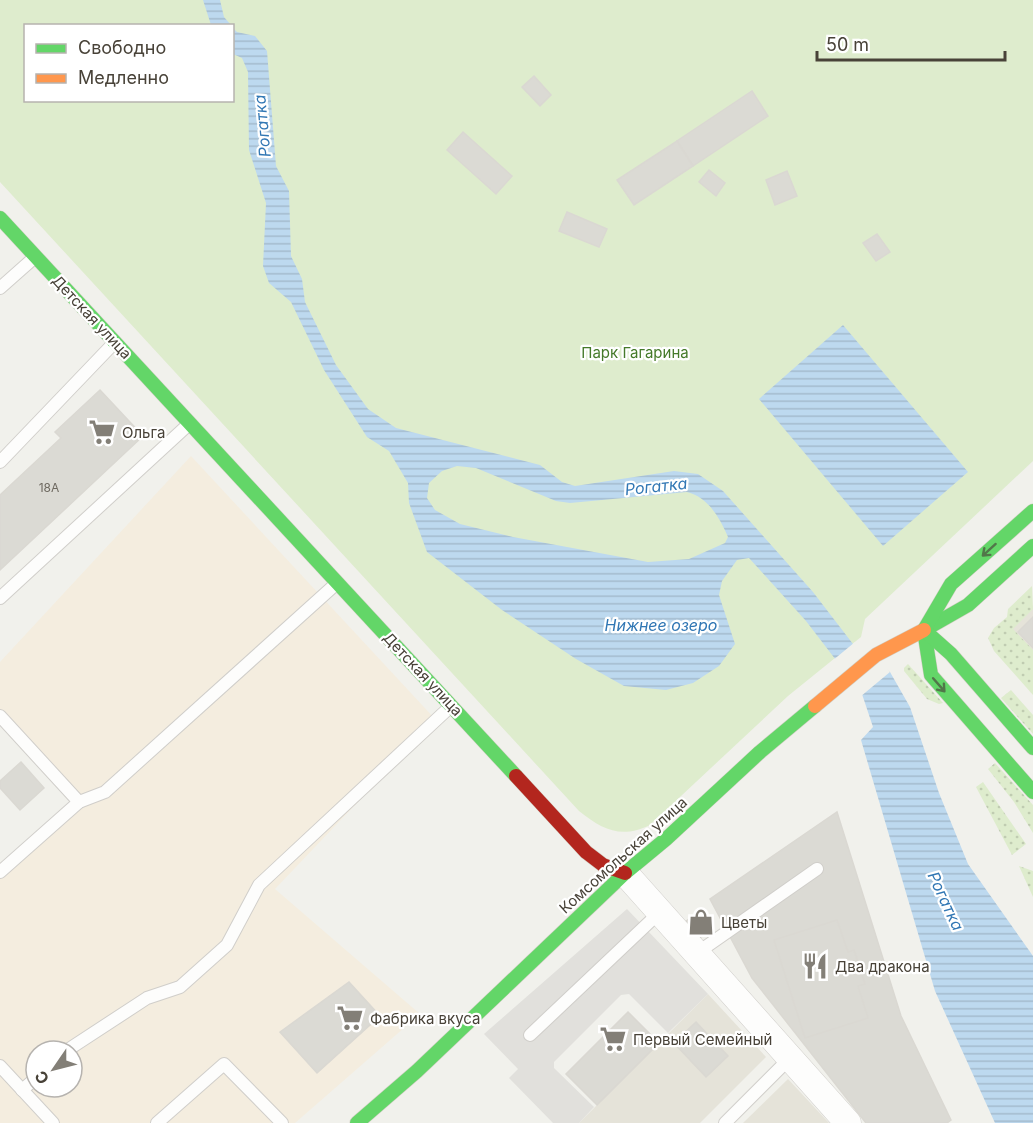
<svg xmlns="http://www.w3.org/2000/svg" width="1033" height="1123" font-family="Inter,sans-serif">
<style>
.residential{fill:#e5e3d9}
.commercial{fill:#f4eddf;fill-rule:evenodd}
.grass{fill:url(#grass-dots)}
.park{fill:#deeccd;fill-rule:evenodd}
.parking{fill:#e1e0dc}
.water{fill:url(#water-rules);fill-rule:evenodd}
.pier{fill:#f1f1ec}
.building{fill:#dbdad4;stroke:#dad8d2;stroke-width:1.5}
.lines{fill:none;stroke-linecap:round;stroke-linejoin:round}
.lane-casing{stroke:#d0ceca;stroke-width:14}
.street-casing{stroke:#d0ceca;stroke-width:27}
.fast-casing{stroke:#d1cec3;stroke-width:15}
.slow-casing{stroke:#d1cec3;stroke-width:15}
.jam-casing{stroke:#d1cec3;stroke-width:15}
.lane{stroke:#fdfdfc;stroke-width:12}
.street{stroke:#fdfdfc;stroke-width:26}
.fast{stroke:#63d668;stroke-width:14}
.slow{stroke:#ff974d;stroke-width:14}
.jam{stroke:#b3261e;stroke-width:14}
.oneway{stroke:#517649}
.labels{text-anchor:middle;dominant-baseline:central;stroke-width:4.5;stroke-linejoin:round;paint-order:stroke}
.number-label{font-size:12px;fill:#6e6960}
.street-label{font-size:15px;fill:#484238;stroke:#fff}
.park-label{font-size:15px;fill:#457a2a;stroke:#fff}
.poi-label{font-size:15px;fill:#484238;stroke:#fff;text-anchor:start}
.water-label{font-size:16px;font-style:italic;fill:#3177b4;stroke:#fff}
</style>
<defs>
<pattern id="grass-dots" width="8" height="8" patternUnits="userSpaceOnUse" patternTransform="scale(1.5)"><rect width="8" height="8" fill="#deeccd"/><path d="M2 2h.1M6 6h.1" fill="none" stroke="#c0ccb1" stroke-width="1.8" stroke-linecap="round"/></pattern>
<pattern id="water-rules" width="6" height="5" patternUnits="userSpaceOnUse" patternTransform="scale(1.5)"><rect width="6" height="5" fill="#bdd9ef"/><path d="M0 2.5h6" fill="none" stroke="#a4bbce"/></pattern>
</defs>
<rect width="100%" height="100%" fill="#f1f1ec"/>
<g class="residential">
<polygon points="1033,605 1033,673 1000,637"/>
<polygon points="708,994 766,1057 700,1123 579,1123"/>
<polygon points="788,1079 829,1123 743,1123"/>
</g>
<path class="commercial" d="M191 456 436 720 275 889 420 1014 295 1123H0V874L79 802 0 716V662ZM36 1051H72V1087H36Z"/>
<g class="grass">
<polygon points="1032,586 1033,609 1013,629 1033,650 1033,695 994,651 988,638 994,628 1007,617 1008,609"/>
<polygon points="908,664 943,703 939,704 927,699 904,671 904,668"/>
<polygon points="1011,690 1033,715 1033,734 1001,698"/>
<polygon points="995,763 1033,805 1033,833 1014,802 988,769"/>
<polygon points="983,782 1026,844 1012,855 976,787"/>
<polygon points="1019,866 1033,871 1033,897"/>
</g>
<path class="park" d="M0 0H1033V461L865 619 861 637 788 696 650 825C621 839 603 830 579 811L0 182ZM26 26H232V100H26Z"/>
<polygon class="parking" points="627,909 708,994 668,1033 629,994 621,995 554,1062 554,1068 594,1107 579,1123 553,1123 509,1078 518,1069 484,1034"/>
<g class="water">
<polygon points="203,0 220,0 224,17 231,25 211,25"/>
<path d="M232 27 237 32 255 36 267 51 276 166 289 191 291 256 302 279 305 302 336 365 368 409 396 428 540 465 562 482 575 486 674 471 698 474 723 491 813 592 853 644 890 672 910 707 939 793 968 864 1033 956V1123H995L935 991 861 740 873 727 862 694 806 621 749 558 737 560 722 581 719 595 735 644 719 666 693 683 666 690 624 686 576 659 502 610 427 552 409 503 408 483 389 451 367 437 324 370 291 302 269 283 263 266 266 203 249 150 248 72 242 58 233 54ZM457 466 476 468 556 501 570 503 687 492C708 497 720 518 728 537L725 543 689 559 648 562 513 537 460 524 435 510 427 498 429 483 442 471Z"/>
<polygon points="843,325 968,472 883,546 759,399"/>
</g>
<polygon class="pier" points="855,642 882,662 890,672 860,697 832,661"/>
<g class="building">
<polygon points="534,76 551,95 540,106 522,87"/>
<polygon points="752,91 768,116 693,166 677,141"/>
<polygon points="463,132 512,176 496,194 447,150"/>
<polygon points="677,141 693,166 634,205 617,180"/>
<polygon points="709,170 725,183 716,196 699,182"/>
<polygon points="787,171 797,196 775,205 766,180"/>
<polygon points="567,212 607,229 599,247 559,231"/>
<polygon points="877,234 890,252 876,261 863,243"/>
<polygon points="100,390 143,436 0,570 0,495 61,438 55,432"/>
<polygon points="1033,617 1033,648 1018,632"/>
<polygon points="21,762 44,788 20,810 0,788 0,781"/>
<polygon points="837,812 901,1016 951,1120 947,1123 866,1123 752,978 710,899"/>
<polygon points="699,911 712,928 697,940 684,923"/>
<polygon points="837,920 848,952 854,950 865,984 858,986 868,1018 805,1038 774,940"/>
<polygon points="349,982 380,1016 317,1073 280,1032"/>
<polygon points="628,1012 659,1043 597,1105 566,1074"/>
<polygon points="696,1022 728,1056 706,1077 674,1043"/>
</g>
<g class="lines">
<g class="lane-casing">
<g id="lane">
<polyline points="0,288 35,257"/>
<polyline points="0,462 114,343"/>
<polyline points="0,598 189,424"/>
<polyline points="0,716 79,802"/>
<polyline points="0,872 79,802 105,792 337,583"/>
<polyline points="697,953 817,869"/>
<polyline points="530,1035 660,912"/>
<polyline points="66,1051 147,998 180,987 227,945 259,885 450,707"/>
<polyline points="0,1066 53,1123"/>
<polyline points="22,1090 36,1078"/>
<polyline points="157,1123 224,1064 282,1123"/>
<polyline points="725,1123 790,1058"/>
</g>
</g>
<g class="street-casing">
<polyline id="street" points="625,873 848,1123"/>
</g>
<g class="fast-casing">
<g id="fast">
<polyline points="0,218 516,776"/>
<polyline points="926,629 968,605 1033,546"/>
<polyline points="924,630 931,675 1033,792"/>
<polyline points="924,630 951,654 1033,748"/>
<polyline points="924,630 951,584 1033,511"/>
<polyline points="357,1123 417,1071 625,873 666,839 760,752 815,706"/>
</g>
</g>
<g class="slow-casing">
<polyline id="slow" points="815,706 876,655 924,630"/>
</g>
<g class="jam-casing">
<polyline id="jam" points="516,776 586,852 603,865 625,873"/>
</g>
<use href="#lane" class="lane"/>
<use href="#street" class="street"/>
<use href="#fast" class="fast"/>
<use href="#slow" class="slow"/>
<use href="#jam" class="jam"/>
</g>
<defs><path id="oneway-shaft" d="M-6 0H5M1.5-3L5.5 0L1.5 3" fill="none" stroke-width="1.6" stroke-linecap="round" stroke-linejoin="round" transform="scale(1.5)"/></defs>
<g class="oneway">
<use href="#oneway-shaft" transform="translate(989 550) rotate(138)"/>
<use href="#oneway-shaft" transform="translate(939 685) rotate(49)"/>
</g>
<defs>
<g id="supermarket-bare" transform="scale(2.07)"><path d="M-6-5.5h2.5l.6 2H6L4.5 2H-2.5L-4.4-4H-6ZM-1.5 3.2a1.3 1.3 0 1 0 .1 0ZM3 3.2a1.3 1.3 0 1 0 .1 0Z" fill="#837f77" stroke="#fff" stroke-width="2.5" paint-order="stroke"/></g>
<g id="shop-bare" transform="scale(2.07)"><path d="M-5-2.5h2.3a2.7 3.5 0 0 1 5.4 0H5L5.5 6h-11ZM-1.5-2.5h3a1.5 2.3 0 0 0-3 0Z" fill="#837f77" stroke="#fff" stroke-width="2.5" paint-order="stroke"/></g>
<g id="restaurant-bare" transform="scale(2.07)"><path d="M-5-6h1v4h1v-4h1v4h1v-4h1v5L-1.5 .5V6h-2V.5L-5-1ZM5-6V6H3V1.5H1.5Q1.5-4 5-6Z" fill="#837f77" stroke="#fff" stroke-width="2.5" paint-order="stroke"/></g>
</defs>
<g fill-rule="evenodd">
<use href="#supermarket-bare" x="102" y="432"/>
<use href="#shop-bare" x="701" y="922"/>
<use href="#restaurant-bare" x="815" y="966"/>
<use href="#supermarket-bare" x="350" y="1018"/>
<use href="#supermarket-bare" x="613" y="1039"/>
</g>
<g class="labels">
<g class="number-label">
<text x="49" y="487">18А</text>
</g>
<g class="street-label">
<text transform="translate(92 317) rotate(47)">Детская улица</text>
<text transform="translate(423 674) rotate(47)">Детская улица</text>
<text transform="translate(623 855) rotate(-42)">Комсомольская улица</text>
</g>
<g class="park-label">
<text x="635" y="352">Парк Гагарина</text>
</g>
<g class="poi-label">
<text x="122" y="432">Ольга</text>
<text x="721" y="922">Цветы</text>
<text x="835" y="966">Два дракона</text>
<text x="370" y="1018">Фабрика вкуса</text>
<text x="633" y="1039">Первый Семейный</text>
</g>
<g class="water-label">
<text transform="translate(262 126) rotate(-95)">Рогатка</text>
<text transform="translate(656 486) rotate(-6)">Рогатка</text>
<text x="661" y="625">Нижнее озеро</text>
<text transform="translate(946 901) rotate(65)">Рогатка</text>
</g>
</g>
<rect x="24" y="24" width="210" height="78" fill="#ffffff" stroke="#b6b3af" stroke-width="1.5"/>
<rect x="36" y="44" width="30" height="9" fill="#63d668" stroke="#b6b3af" stroke-width="1.5"/>
<text x="78" y="54" font-size="18" fill="#484238">Свободно</text>
<rect x="36" y="74" width="30" height="9" fill="#ff974d" stroke="#b6b3af" stroke-width="1.5"/>
<text x="78" y="84" font-size="18" fill="#484238">Медленно</text>
<g transform="translate(54 1069) rotate(235)"><circle r="28" fill="#ffffff" stroke="#b6b3af" stroke-width="1.5"/>
<path d="M0-4.5L10 22L0 15L-10 22Z" fill="#837f77"/>
<text y="-9" font-size="16" font-weight="bold" text-anchor="middle" fill="#484238">С</text>
</g>
<path d="M817 51v9h188v-9" fill="none" stroke="#484238" stroke-width="3"/>
<text x="826" y="51" font-size="18" fill="#484238" stroke="#ffffff" stroke-width="4.5" paint-order="stroke">50 m</text>
</svg>
